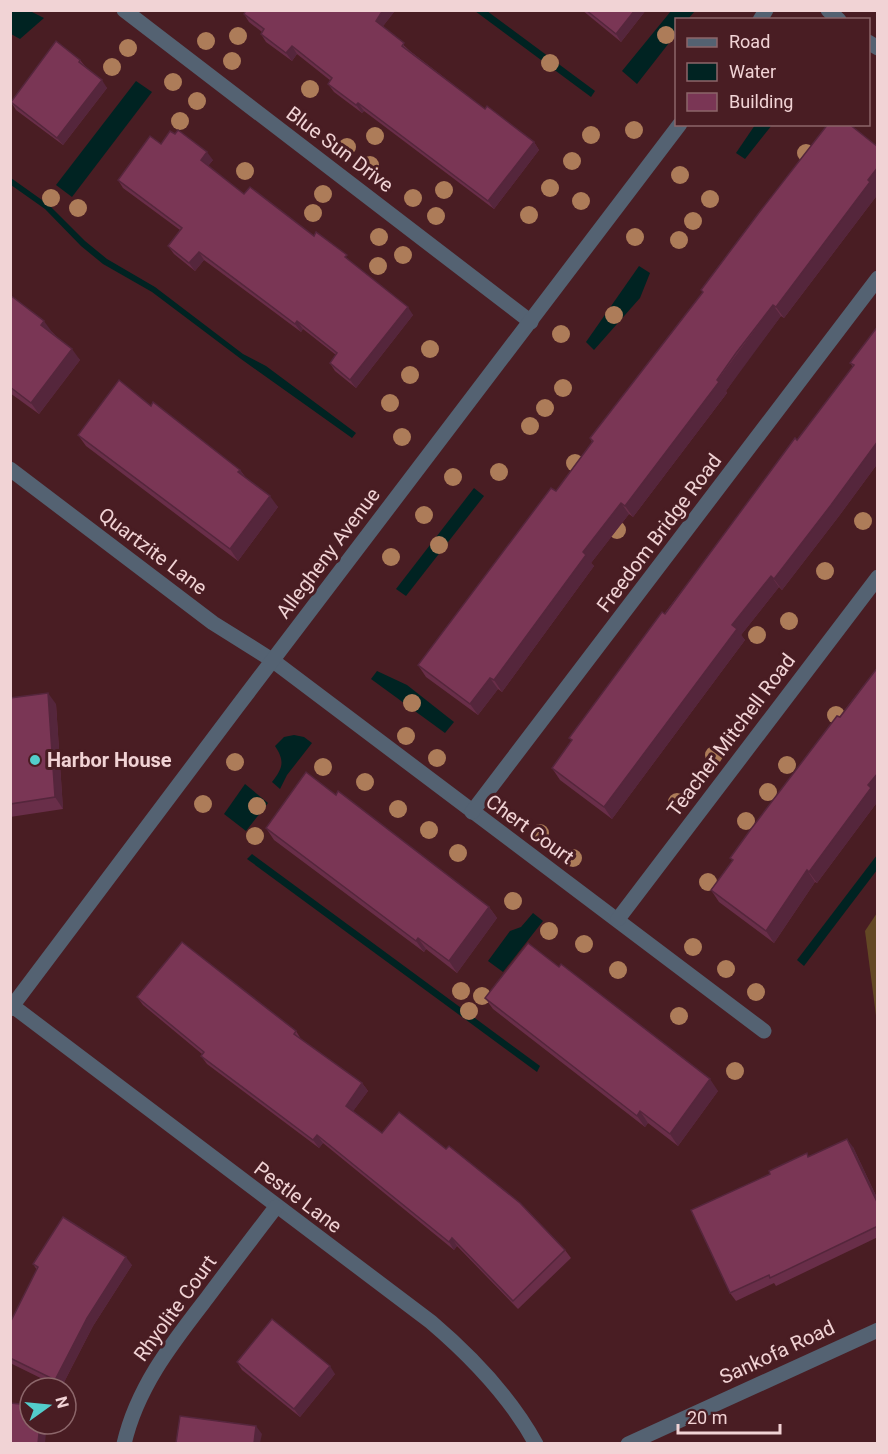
<svg xmlns="http://www.w3.org/2000/svg" width="888" height="1454" font-family="Roboto,sans-serif">
<style>
.green{fill:#634824}
.water{fill:#002322}
.lines{fill:none;stroke-linecap:round;stroke-linejoin:round}
.minor{stroke:#546272;stroke-width:15}
.tree{fill:#ad7c59}
.wall{fill:#692e49}
.shaded-wall{fill:#55263c}
.building{fill:#7a3655;stroke:#55263c;stroke-width:1.5}
.poi-dot{fill:#53cdcb;stroke:#491d23;stroke-width:2}
.labels{text-anchor:middle;dominant-baseline:central;stroke-width:6;stroke-linejoin:round;paint-order:stroke}
.street-label{font-size:20px;fill:#f1d3d5;stroke:#491d23}
.poi-label{font-size:20px;font-weight:bold;fill:#f1d3d5;stroke:#491d23;text-anchor:start}
</style>
<rect width="100%" height="100%" fill="#491d23"/>
<polygon class="green" points="877,913 877,1023 865,931"/>
<g class="water">
<polygon points="11,10 30,11 44,18 20,39 11,34"/>
<polygon points="475,11 487,11 595,91 591,97"/>
<polygon points="671,11 695,11 688,19 676,20 676,34 637,84 622,71"/>
<polygon points="136,81 152,92 72,197 56,185"/>
<polygon points="755,125 772,125 745,159 736,153"/>
<polygon points="11,178 49,205 85,241 107,259 155,287 243,354 266,366 356,433 352,438 241,359 152,292 103,264 81,246 45,209 11,185"/>
<polygon points="639,266 650,273 640,298 594,350 586,342"/>
<polygon points="474,488 484,496 406,596 396,589"/>
<polygon points="377,671 407,685 454,722 445,733 371,679"/>
<path d="M294 735 304 737 312 743 287 775 280 789 272 782C283 768 285 761 275 746L284 737Z"/>
<polygon points="245,784 268,803 246,831 224,814"/>
<polygon points="252,854 540,1066 537,1072 247,859"/>
<polygon points="877,855 877,870 804,966 797,960"/>
<polygon points="533,913 543,921 503,972 488,961 510,931 521,927"/>
</g>
<g class="lines">
<g class="minor">
<polyline points="124,10 531,322"/>
<polyline points="828,10 839,20"/>
<polyline points="760,20 766,10"/>
<polyline points="868,42 878,48"/>
<polyline points="10,469 213,623 272,660 764,1031"/>
<polyline points="472,812 878,278"/>
<polyline points="618,919 878,577"/>
<path d="M10 1004 431 1322C472 1357 510 1396 536 1444"/>
<polyline points="10,1009 237,707 680,124"/>
<path d="M124 1444C137 1387 173 1342 207 1298 230 1267 253 1237 276 1207"/>
<polyline points="628,1444 878,1330"/>
</g>
</g>
<g class="tree">
<circle cx="666" cy="35" r="9"/>
<circle cx="238" cy="36" r="9"/>
<circle cx="206" cy="41" r="9"/>
<circle cx="128" cy="48" r="9"/>
<circle cx="232" cy="61" r="9"/>
<circle cx="550" cy="63" r="9"/>
<circle cx="112" cy="67" r="9"/>
<circle cx="173" cy="82" r="9"/>
<circle cx="310" cy="89" r="9"/>
<circle cx="197" cy="101" r="9"/>
<circle cx="180" cy="121" r="9"/>
<circle cx="634" cy="130" r="9"/>
<circle cx="591" cy="135" r="9"/>
<circle cx="375" cy="136" r="9"/>
<circle cx="347" cy="147" r="9"/>
<circle cx="806" cy="153" r="9"/>
<circle cx="572" cy="161" r="9"/>
<circle cx="370" cy="165" r="9"/>
<circle cx="245" cy="171" r="9"/>
<circle cx="680" cy="175" r="9"/>
<circle cx="550" cy="188" r="9"/>
<circle cx="444" cy="190" r="9"/>
<circle cx="323" cy="194" r="9"/>
<circle cx="51" cy="198" r="9"/>
<circle cx="413" cy="198" r="9"/>
<circle cx="710" cy="199" r="9"/>
<circle cx="581" cy="201" r="9"/>
<circle cx="78" cy="208" r="9"/>
<circle cx="313" cy="213" r="9"/>
<circle cx="529" cy="215" r="9"/>
<circle cx="436" cy="216" r="9"/>
<circle cx="693" cy="221" r="9"/>
<circle cx="379" cy="237" r="9"/>
<circle cx="635" cy="237" r="9"/>
<circle cx="679" cy="240" r="9"/>
<circle cx="403" cy="255" r="9"/>
<circle cx="378" cy="266" r="9"/>
<circle cx="614" cy="315" r="9"/>
<circle cx="561" cy="334" r="9"/>
<circle cx="430" cy="349" r="9"/>
<circle cx="410" cy="375" r="9"/>
<circle cx="563" cy="388" r="9"/>
<circle cx="390" cy="403" r="9"/>
<circle cx="545" cy="408" r="9"/>
<circle cx="530" cy="426" r="9"/>
<circle cx="402" cy="437" r="9"/>
<circle cx="575" cy="463" r="9"/>
<circle cx="499" cy="472" r="9"/>
<circle cx="453" cy="477" r="9"/>
<circle cx="424" cy="515" r="9"/>
<circle cx="863" cy="521" r="9"/>
<circle cx="617" cy="530" r="9"/>
<circle cx="439" cy="545" r="9"/>
<circle cx="391" cy="557" r="9"/>
<circle cx="825" cy="571" r="9"/>
<circle cx="789" cy="621" r="9"/>
<circle cx="757" cy="635" r="9"/>
<circle cx="412" cy="703" r="9"/>
<circle cx="836" cy="715" r="9"/>
<circle cx="406" cy="736" r="9"/>
<circle cx="714" cy="755" r="9"/>
<circle cx="437" cy="758" r="9"/>
<circle cx="235" cy="762" r="9"/>
<circle cx="787" cy="765" r="9"/>
<circle cx="323" cy="767" r="9"/>
<circle cx="365" cy="782" r="9"/>
<circle cx="768" cy="792" r="9"/>
<circle cx="677" cy="802" r="9"/>
<circle cx="203" cy="804" r="9"/>
<circle cx="257" cy="806" r="9"/>
<circle cx="398" cy="809" r="9"/>
<circle cx="746" cy="821" r="9"/>
<circle cx="429" cy="830" r="9"/>
<circle cx="540" cy="833" r="9"/>
<circle cx="255" cy="836" r="9"/>
<circle cx="458" cy="853" r="9"/>
<circle cx="573" cy="858" r="9"/>
<circle cx="708" cy="882" r="9"/>
<circle cx="513" cy="901" r="9"/>
<circle cx="549" cy="931" r="9"/>
<circle cx="584" cy="944" r="9"/>
<circle cx="693" cy="947" r="9"/>
<circle cx="726" cy="969" r="9"/>
<circle cx="618" cy="970" r="9"/>
<circle cx="461" cy="991" r="9"/>
<circle cx="756" cy="992" r="9"/>
<circle cx="482" cy="996" r="9"/>
<circle cx="469" cy="1011" r="9"/>
<circle cx="679" cy="1016" r="9"/>
<circle cx="735" cy="1071" r="9"/>
</g>
<g class="wall">
<polygon points="246,10 393,10 394,12 383,26 410,51 485,109 534,142 539,150 494,209 364,111 362,113 334,92 328,84 331,81 297,54 292,61 266,42 261,34 262,32 249,22 244,14"/>
<polygon points="582,10 646,10 621,42"/>
<polygon points="80,60 85,66 107,88 63,145 16,110 11,102"/>
<polygon points="161,144 213,160 208,166 244,194 314,236 352,263 413,315 356,388 335,371 330,363 336,355 303,329 301,332 204,260 195,271 174,254 168,246 180,230 123,188 118,180"/>
<polygon points="876,191 878,194 784,318 781,316 744,365 726,391 727,393 633,517 629,514 591,563 594,566 502,692 498,689 478,715 426,677 418,665 556,491 592,442 590,438 703,292 701,290"/>
<polygon points="10,295 52,332 80,360 39,414 10,393"/>
<polygon points="878,326 878,463 839,516 782,590 779,587 741,635 745,640 612,819 560,780 552,768 572,741 569,738 853,367 850,363"/>
<polygon points="151,406 240,470 247,479 278,507 238,561 86,446 78,435"/>
<polygon points="878,667 878,794 876,796 878,798 878,801 817,883 815,882 774,943 719,902 711,890 733,861 730,858"/>
<polygon points="10,698 56,704 63,809 10,817"/>
<polygon points="336,795 489,907 497,918 457,973 426,949 424,952 274,840 266,828"/>
<polygon points="137,997 296,1031 301,1039 362,1083 368,1091 353,1111 382,1133 565,1250 571,1258 518,1309 457,1246 454,1250 323,1143 319,1148 207,1064 201,1056 202,1054 143,1005"/>
<polygon points="485,998 718,1091 678,1146 648,1123 645,1127 493,1009"/>
<polygon points="853,1147 878,1200 878,1237 776,1286 774,1283 736,1301 730,1293 809,1157"/>
<polygon points="33,1264 132,1265 93,1326 61,1388 10,1363 10,1323 37,1270"/>
<polygon points="237,1362 335,1374 300,1417 242,1370"/>
</g>
<g class="shaded-wall">
<polygon points="383,10 393,10 394,12 381,29 376,21"/>
<polygon points="635,10 646,10 621,42 616,34"/>
<polygon points="292,46 297,54 292,61 286,53"/>
<polygon points="102,80 107,88 63,145 57,138"/>
<polygon points="358,103 364,111 362,113 356,105"/>
<polygon points="534,142 539,150 494,209 488,201"/>
<polygon points="207,152 213,160 206,168 201,160"/>
<polygon points="878,167 878,189 876,191 878,194 784,318 776,307"/>
<polygon points="199,252 204,260 195,271 189,263"/>
<polygon points="773,305 781,316 726,391 727,393 633,517 625,506"/>
<polygon points="408,307 413,315 356,388 350,380"/>
<polygon points="44,321 52,332 49,336 41,325"/>
<polygon points="297,321 303,329 301,332 295,324"/>
<polygon points="72,349 80,360 39,414 31,403"/>
<polygon points="878,441 878,463 839,516 782,590 774,579"/>
<polygon points="240,470 248,481 238,472"/>
<polygon points="270,496 278,507 238,561 230,549"/>
<polygon points="621,503 629,514 591,563 594,566 502,692 494,680 583,552"/>
<polygon points="771,576 779,587 741,635 745,640 612,819 604,807 732,625"/>
<polygon points="490,678 498,689 478,715 470,704"/>
<polygon points="48,693 56,704 63,809 55,797"/>
<polygon points="878,773 878,794 876,796 878,798 878,801 817,883 809,872 868,785"/>
<polygon points="807,870 815,882 774,943 766,931"/>
<polygon points="489,907 497,918 457,973 449,961"/>
<polygon points="418,938 426,949 424,952 416,941"/>
<polygon points="710,1079 718,1091 678,1146 670,1134"/>
<polygon points="362,1083 368,1091 351,1114 346,1106"/>
<polygon points="640,1111 648,1123 645,1127 637,1116"/>
<polygon points="317,1135 323,1143 319,1148 313,1140"/>
<polygon points="847,1139 853,1147 878,1200 878,1204"/>
<polygon points="452,1238 457,1246 454,1250 449,1242"/>
<polygon points="126,1257 132,1265 93,1326 61,1388 55,1380 87,1318"/>
<polygon points="330,1366 335,1374 300,1417 294,1409"/>
<polygon points="40,1424 47,1424 45,1443 38,1443"/>
<polygon points="256,1426 262,1434 260,1443 254,1443"/>
</g>
<g class="building">
<polygon points="246,10 383,10 376,21 404,43 402,46 485,109 487,106 534,142 488,201 358,103 356,105 328,84 332,78 292,46 286,53 261,34 264,29 244,14"/>
<polygon points="586,10 635,10 616,34"/>
<polygon points="56,41 80,60 79,62 102,80 57,138 11,102"/>
<polygon points="828,124 849,124 878,147 878,167 868,180 870,182 776,307 773,305 736,353 717,380 719,382 625,506 621,503 583,552 586,555 494,680 490,678 470,704 418,665 551,488 556,491 593,441 590,438 703,292 701,290 758,214"/>
<polygon points="178,130 207,152 201,160 244,194 250,187 314,236 316,232 347,255 345,257 408,307 350,380 330,363 337,353 297,321 295,324 199,252 189,263 168,246 182,228 118,180 150,136 161,144 170,131 175,134"/>
<polygon points="10,295 44,321 41,325 72,349 31,403 10,387"/>
<polygon points="878,326 878,441 831,505 774,579 771,576 732,625 737,629 604,807 552,768 572,740 569,738 662,612 665,614 795,438 797,440 854,365 850,363"/>
<polygon points="119,380 151,406 153,402 240,470 238,472 270,496 230,549 78,435"/>
<polygon points="878,667 878,773 868,785 871,788 809,872 807,870 766,931 711,890 733,860 730,858 751,829 837,716 840,717"/>
<polygon points="48,693 55,797 10,804 10,698"/>
<polygon points="306,772 336,795 338,791 489,907 449,961 418,938 416,941 266,828"/>
<polygon points="182,942 296,1031 294,1034 362,1083 346,1106 382,1133 399,1112 446,1149 449,1146 520,1203 565,1250 513,1301 452,1238 449,1242 317,1135 313,1140 201,1056 204,1052 137,997"/>
<polygon points="528,943 559,967 561,964 710,1079 670,1134 640,1111 637,1116 485,998"/>
<polygon points="847,1139 878,1204 878,1226 770,1278 769,1275 730,1293 691,1210 770,1174 769,1171 807,1153 808,1157"/>
<polygon points="63,1217 126,1257 87,1318 55,1380 10,1358 10,1323 38,1267 33,1264"/>
<polygon points="272,1319 330,1366 294,1409 237,1362"/>
<polygon points="10,1403 30,1405 30,1424 40,1424 38,1443 10,1443"/>
<polygon points="180,1416 256,1426 254,1443 176,1443"/>
</g>
<circle class="poi-dot" cx="35" cy="760" r="6"/>
<g class="labels">
<g class="street-label">
<text transform="translate(340 149) rotate(37)">Blue Sun Drive</text>
<text transform="translate(659 533) rotate(-53)">Freedom Bridge Road</text>
<text transform="translate(153 551) rotate(37)">Quartzite Lane</text>
<text transform="translate(328 553) rotate(-53)">Allegheny Avenue</text>
<text transform="translate(731 735) rotate(-53)">Teacher Mitchell Road</text>
<text transform="translate(530 829) rotate(36)">Chert Court</text>
<text transform="translate(298 1197) rotate(37)">Pestle Lane</text>
<text transform="translate(175 1308) rotate(-54)">Rhyolite Court</text>
<text transform="translate(777 1352) rotate(-25)">Sankofa Road</text>
</g>
<g class="poi-label">
<text x="47" y="760">Harbor House</text>
</g>
</g>
<rect width="888" height="1454" fill="none" stroke="#f1d3d5" stroke-width="24"/>
<rect x="675" y="18" width="195" height="108" fill="#491d23" stroke="#8c666a" stroke-width="1.5"/>
<rect x="687" y="38" width="30" height="9" fill="#546272" stroke="#8c666a" stroke-width="1.5"/>
<text x="729" y="48" font-size="18" fill="#f1d3d5">Road</text>
<rect x="687" y="63" width="30" height="18" fill="#002322" stroke="#8c666a" stroke-width="1.5"/>
<text x="729" y="78" font-size="18" fill="#f1d3d5">Water</text>
<rect x="687" y="93" width="30" height="18" fill="#7a3655" stroke="#8c666a" stroke-width="1.5"/>
<text x="729" y="108" font-size="18" fill="#f1d3d5">Building</text>
<g transform="translate(48 1406) rotate(75)"><circle r="28" fill="#491d23" stroke="#8c666a" stroke-width="1.5"/>
<path d="M0-4.5L10 22L0 15L-10 22Z" fill="#53cdcb"/>
<text y="-9" font-size="16" font-weight="bold" text-anchor="middle" fill="#f1d3d5">N</text>
</g>
<path d="M678 1424v9h102v-9" fill="none" stroke="#f1d3d5" stroke-width="3"/>
<text x="687" y="1424" font-size="18" fill="#f1d3d5" stroke="#491d23" stroke-width="4.5" paint-order="stroke">20 m</text>
</svg>
